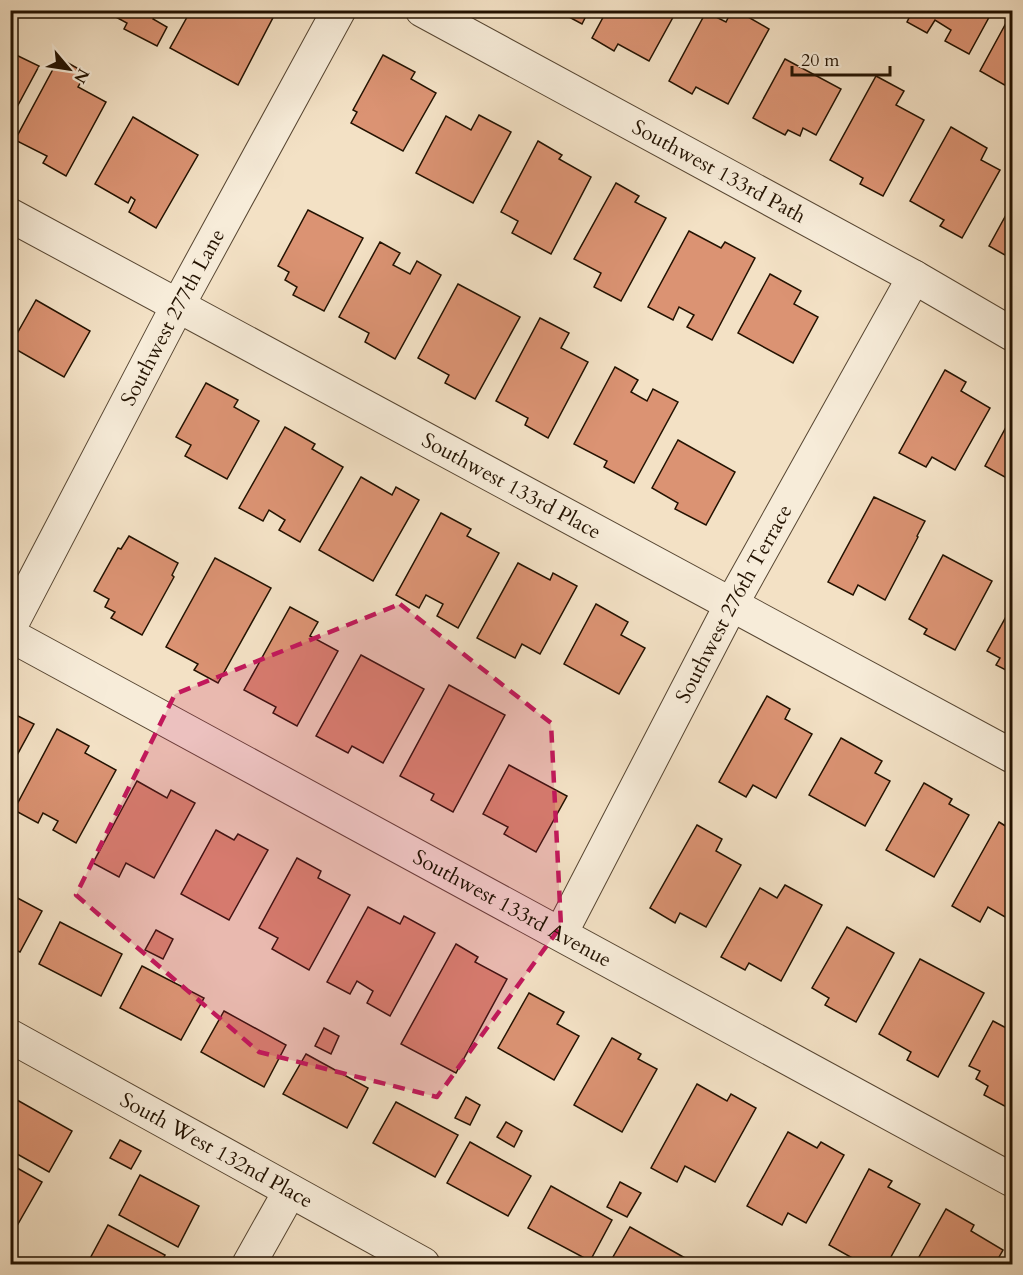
<svg xmlns="http://www.w3.org/2000/svg" width="1023" height="1275" font-family="Cardo,serif">
<style>
.building{fill:#db9373;stroke:#231201;stroke-width:1.5}
.lines{fill:none;stroke-linecap:round;stroke-linejoin:round}
.minor-casing{stroke:#574632;stroke-width:35}
.minor{stroke:#f7ecd9;stroke-width:33}
.marked{fill:#c2185b;fill-opacity:0.2;stroke:#c2185b;stroke-width:4.5;stroke-dasharray:12 8;stroke-linejoin:round}
.labels{text-anchor:middle;dominant-baseline:central;stroke-width:4.5;stroke-linejoin:round;paint-order:stroke}
.street-label{font-size:21px;fill:#231201;stroke:#f7ecd9}
</style>
<rect width="100%" height="100%" fill="#f3e1c5"/>
<filter id="stains"><feTurbulence type="fractalNoise" baseFrequency=".00333" numOctaves="4"/><feColorMatrix values="0 0 0 0 .2 0 0 0 0 .09 0 0 0 0 .02 0 0 0 .5 -.17"/></filter>
<radialGradient id="worn" r=".72"><stop offset=".6" stop-color="#630" stop-opacity="0"/><stop offset="1" stop-color="#630" stop-opacity=".3"/></radialGradient>
<g class="building">
<polygon points="103,10 158,10 153,19 167,27 157,46 124,29 127,23"/>
<polygon points="191,10 277,10 238,85 170,48"/>
<polygon points="556,10 589,10 582,24"/>
<polygon points="607,10 677,10 649,61 618,44 614,51 592,38"/>
<polygon points="732,10 736,10 769,29 728,104 696,87 692,94 669,81 706,12 726,22"/>
<polygon points="913,10 993,10 969,54 945,41 951,30 935,20 927,33 907,22"/>
<polygon points="1012,12 1012,79 1008,87 980,71"/>
<polygon points="10,52 39,66 10,120"/>
<polygon points="383,55 415,72 411,79 436,93 403,151 351,123 357,112 353,110"/>
<polygon points="59,58 86,73 78,87 106,102 66,176 43,163 47,156 15,140"/>
<polygon points="785,59 841,89 816,135 803,128 800,136 788,130 785,135 753,118"/>
<polygon points="876,76 904,91 896,105 924,120 883,196 860,184 863,178 830,160"/>
<polygon points="479,115 511,132 473,203 416,173 446,116 471,130"/>
<polygon points="133,117 198,155 156,228 129,212 135,200 131,197 128,203 95,184"/>
<polygon points="951,127 987,148 981,160 1000,170 962,238 940,226 944,220 910,201"/>
<polygon points="538,141 562,155 559,159 591,177 551,254 512,233 518,221 501,212"/>
<polygon points="616,183 639,196 635,202 666,218 621,301 594,287 601,273 574,259"/>
<polygon points="1012,204 1012,259 989,246"/>
<polygon points="308,210 363,238 324,311 293,295 297,287 285,280 289,272 278,266"/>
<polygon points="689,231 721,248 725,242 755,258 712,340 687,327 694,315 679,307 673,320 648,307"/>
<polygon points="380,242 400,253 393,265 410,274 417,261 441,275 395,359 365,342 369,333 339,317"/>
<polygon points="770,274 801,291 794,304 818,317 793,363 738,333"/>
<polygon points="458,284 520,317 475,399 445,383 449,375 418,358"/>
<polygon points="36,300 90,331 64,377 10,346"/>
<polygon points="540,318 569,333 561,348 588,362 548,438 525,425 528,418 496,401"/>
<polygon points="615,367 638,380 631,392 647,401 653,389 678,402 634,483 604,467 607,461 574,444"/>
<polygon points="945,370 966,382 961,391 990,408 955,470 932,457 926,467 899,453"/>
<polygon points="206,383 238,400 234,407 259,421 227,479 185,456 191,445 176,437"/>
<polygon points="1012,416 1012,481 985,466"/>
<polygon points="285,427 315,444 312,449 343,467 300,542 279,530 285,520 269,510 263,521 239,508"/>
<polygon points="678,440 735,472 706,525 675,509 678,503 652,488"/>
<polygon points="361,477 392,495 396,487 419,500 373,581 319,550"/>
<polygon points="874,497 925,521 917,536 918,537 885,600 858,585 853,595 828,582"/>
<polygon points="441,513 471,529 467,536 499,553 458,628 437,616 443,604 426,595 419,608 396,595"/>
<polygon points="129,536 178,563 172,575 174,577 142,635 111,618 115,612 105,607 109,599 94,591 118,548 121,549"/>
<polygon points="943,555 992,581 955,650 924,634 927,629 909,619"/>
<polygon points="215,558 271,588 218,683 194,670 198,664 166,647"/>
<polygon points="518,563 550,580 553,573 577,586 540,654 522,644 515,658 477,638"/>
<polygon points="596,604 628,622 621,635 645,648 619,694 564,664"/>
<polygon points="1012,606 1012,682 1007,679 1010,672 996,665 1000,658 987,651"/>
<polygon points="290,607 318,622 310,636 338,651 297,726 273,713 276,707 244,690"/>
<polygon points="361,655 424,689 383,763 352,746 348,753 316,736"/>
<polygon points="449,685 505,715 453,812 431,800 434,794 400,776"/>
<polygon points="767,696 790,709 785,719 812,734 776,798 753,785 746,797 719,782"/>
<polygon points="10,712 34,724 10,768"/>
<polygon points="57,729 89,746 85,753 116,770 76,843 53,830 58,821 43,813 38,823 14,810"/>
<polygon points="841,738 882,761 875,773 890,781 865,826 809,795"/>
<polygon points="509,765 567,796 536,852 504,834 508,827 483,814"/>
<polygon points="137,781 167,798 171,790 195,803 154,878 126,863 119,877 93,863"/>
<polygon points="924,783 952,799 949,804 969,815 934,877 886,850"/>
<polygon points="999,822 1012,830 1012,921 988,907 980,922 952,906"/>
<polygon points="697,825 722,839 716,851 741,865 706,927 680,913 675,923 650,908"/>
<polygon points="216,830 234,840 238,834 268,850 229,920 181,894"/>
<polygon points="297,858 321,871 318,878 350,895 309,970 272,949 278,938 259,928"/>
<polygon points="785,885 822,905 781,981 749,963 745,970 721,957 760,888 777,898"/>
<polygon points="10,894 42,911 20,952 10,947"/>
<polygon points="368,907 400,924 404,916 435,933 390,1016 367,1003 373,991 357,981 350,994 327,982"/>
<polygon points="60,922 122,954 101,996 39,964"/>
<polygon points="847,927 894,953 856,1022 825,1005 829,998 812,988"/>
<polygon points="156,930 173,939 163,959 145,950"/>
<polygon points="456,944 478,957 475,962 507,979 456,1073 401,1044"/>
<polygon points="920,959 984,993 938,1077 907,1060 911,1052 879,1034"/>
<polygon points="142,966 204,998 181,1040 120,1008"/>
<polygon points="529,993 564,1012 557,1024 579,1036 554,1080 498,1048"/>
<polygon points="224,1011 286,1045 264,1087 201,1052"/>
<polygon points="993,1021 1012,1031 1012,1110 984,1095 988,1086 976,1079 980,1071 969,1066"/>
<polygon points="324,1028 339,1036 331,1054 315,1046"/>
<polygon points="612,1038 641,1054 638,1059 657,1069 622,1132 574,1105"/>
<polygon points="306,1054 368,1088 347,1128 283,1094"/>
<polygon points="697,1084 727,1101 731,1094 756,1108 715,1182 685,1166 677,1182 651,1168"/>
<polygon points="10,1096 72,1131 49,1172 10,1150"/>
<polygon points="466,1097 480,1105 470,1125 455,1118"/>
<polygon points="396,1102 458,1135 435,1177 373,1143"/>
<polygon points="506,1122 522,1131 514,1147 497,1137"/>
<polygon points="788,1132 817,1148 821,1142 844,1155 806,1223 788,1213 782,1225 747,1206"/>
<polygon points="120,1140 141,1151 131,1169 110,1158"/>
<polygon points="470,1142 531,1176 508,1216 447,1183"/>
<polygon points="10,1164 42,1182 10,1238"/>
<polygon points="869,1169 892,1181 888,1187 920,1204 887,1264 853,1264 856,1260 829,1245"/>
<polygon points="140,1175 199,1206 178,1247 119,1215"/>
<polygon points="620,1182 641,1193 627,1217 607,1207"/>
<polygon points="551,1186 612,1220 590,1261 528,1228"/>
<polygon points="946,1209 974,1225 971,1231 1003,1250 995,1264 915,1264"/>
<polygon points="108,1225 165,1255 160,1264 87,1264"/>
<polygon points="630,1227 694,1263 694,1264 609,1264"/>
</g>
<g class="lines">
<g class="minor-casing">
<g id="minor">
<path id="s1" d="M422 10 914 277 1012 334"/>
<path id="s2" d="M10 215 1012 756"/>
<path id="s3" d="M10 627 177 307 339 10"/>
<path id="s4" d="M10 635 1012 1180"/>
<path id="s5" d="M561 933 731 605 914 277"/>
<path id="s6" d="M10 1036 423 1264"/>
<polyline points="249,1264 290,1191"/>
</g>
</g>
<use href="#minor" class="minor"/>
</g>
<path class="marked" d="M400 604 551 723 561 926 437 1097 259 1052 76 895 175 694Z"/>
<g class="labels">
<g class="street-label">
<text stroke="none"><textPath href="#s1" startOffset="338">Southwest 133rd Path</textPath></text>
<text stroke="none"><textPath href="#s3" startOffset="350">Southwest 277th Lane</textPath></text>
<text stroke="none"><textPath href="#s2" startOffset="570">Southwest 133rd Place</textPath></text>
<text stroke="none"><textPath href="#s5" startOffset="372">Southwest 276th Terrace</textPath></text>
<text stroke="none"><textPath href="#s4" startOffset="572">Southwest 133rd Avenue</textPath></text>
<text stroke="none"><textPath href="#s6" startOffset="236">South West 132nd Place</textPath></text>
</g>
</g>
<rect width="1023" height="1275" fill="none" stroke="#f3e1c5" stroke-width="36"/>
<rect x="12" y="12" width="999" height="1251" fill="none" stroke="#231201" stroke-width="3"/>
<rect x="18" y="18" width="987" height="1239" fill="none" stroke="#231201" stroke-width="1.5"/>
<g transform="translate(69 69) rotate(119)" stroke="#f7ecd9" stroke-width="4.5" paint-order="stroke">
<path d="M0-4.5L10 22L0 15L-10 22Z" fill="#231201"/>
<text y="-9" font-size="16" font-weight="bold" text-anchor="middle" fill="#231201">N</text>
</g>
<path d="M792 66v9h98v-9" fill="none" stroke="#231201" stroke-width="3"/>
<text x="801" y="66" font-size="18" fill="#231201" stroke="#f7ecd9" stroke-width="4.5" paint-order="stroke">20 m</text>
<rect width="100%" height="100%" filter="url(#stains)"/>
<rect width="100%" height="100%" fill="url(#worn)"/>
</svg>
